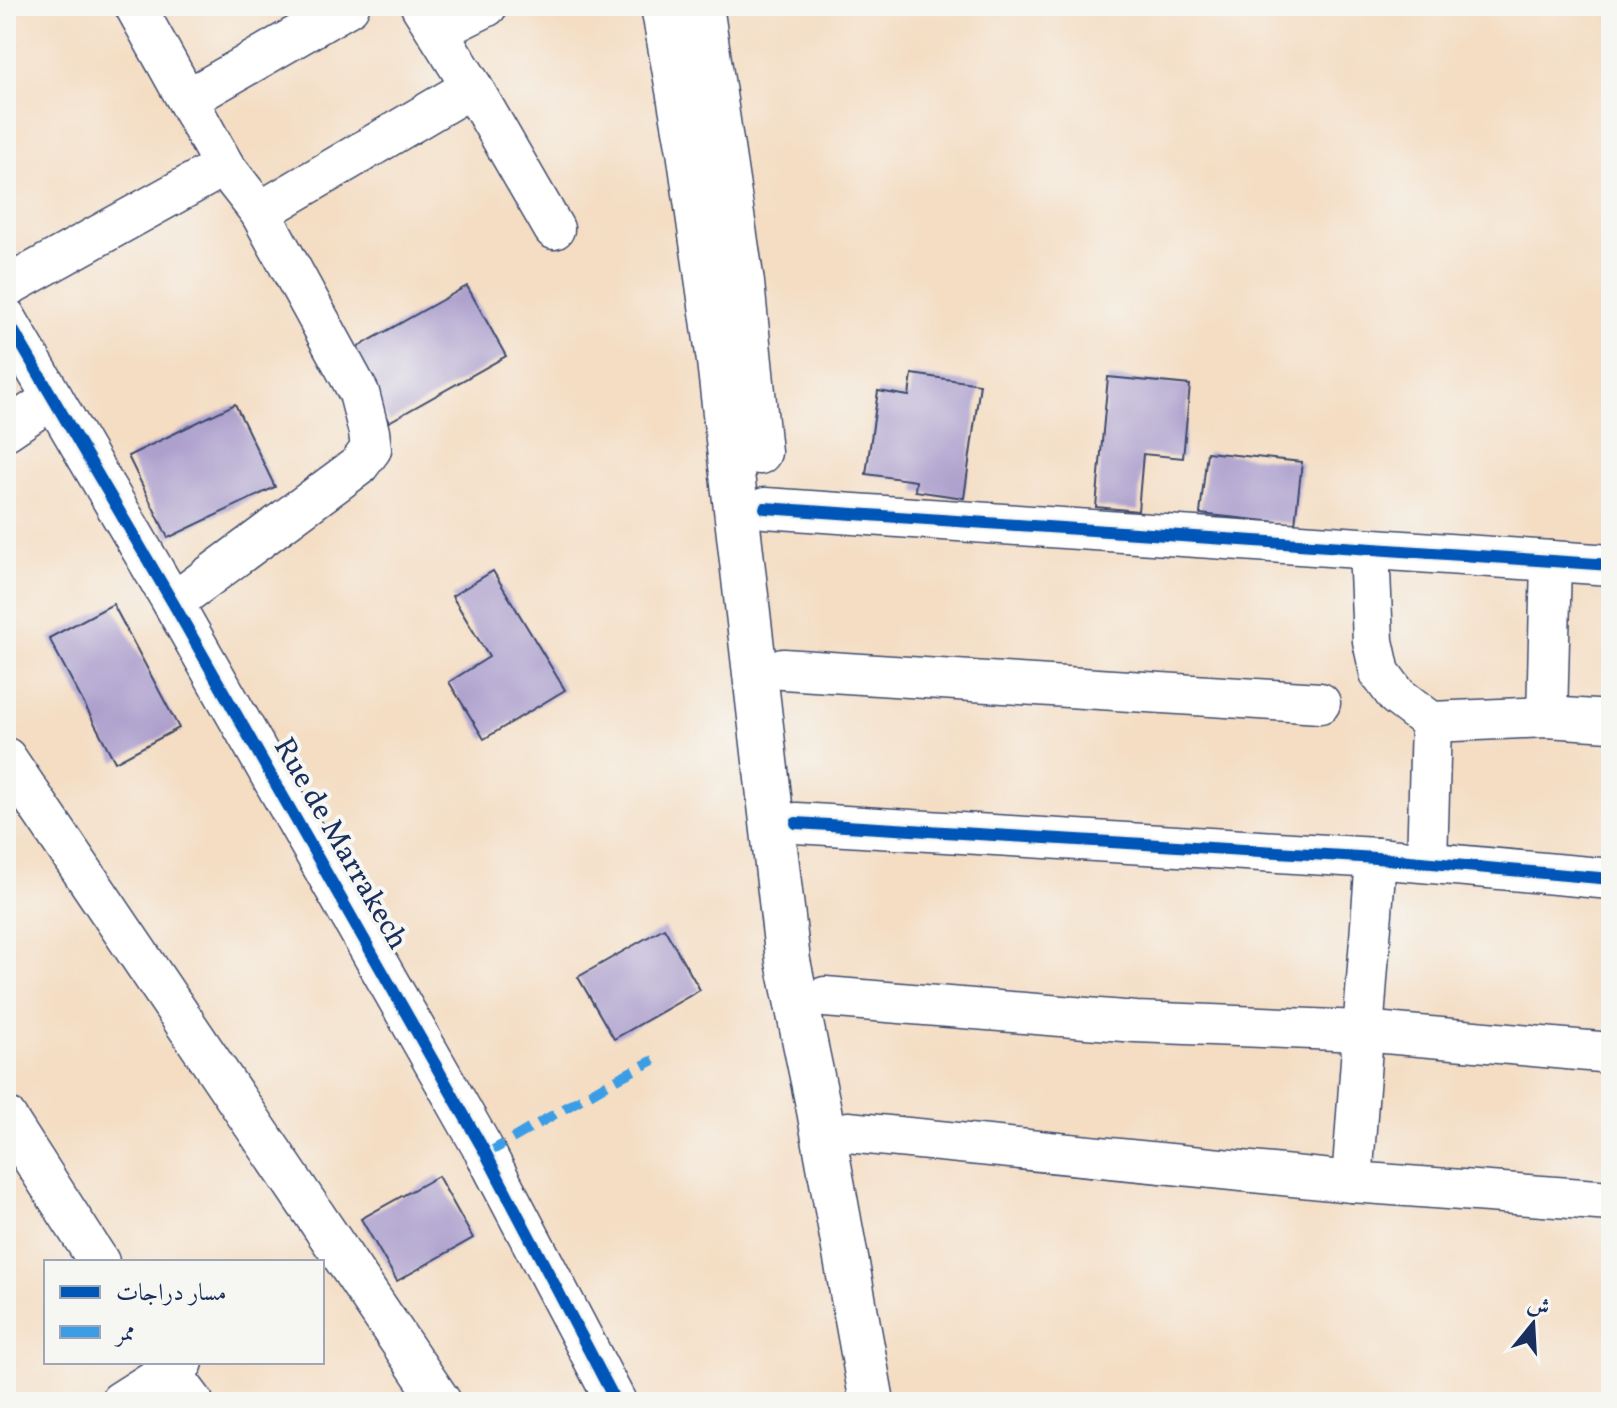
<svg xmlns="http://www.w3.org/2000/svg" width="1617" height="1408" font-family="Vollkorn,Amiri,serif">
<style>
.building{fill:#ada0cd}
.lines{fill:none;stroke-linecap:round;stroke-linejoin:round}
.minor-casing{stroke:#3c496d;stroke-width:43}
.major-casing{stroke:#3c496d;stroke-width:47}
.minor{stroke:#fff;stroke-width:40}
.major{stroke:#fff;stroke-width:44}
.quiet{stroke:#3b9de6;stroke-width:10;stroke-dasharray:20 10;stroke-linecap:butt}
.cycleway-casing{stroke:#f6f6f2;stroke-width:17}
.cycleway{stroke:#0057b8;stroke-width:12}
.labels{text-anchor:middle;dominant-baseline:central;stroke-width:8;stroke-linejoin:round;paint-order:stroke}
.street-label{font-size:30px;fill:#1b2f5e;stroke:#f6f6f2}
</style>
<rect width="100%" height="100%" fill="#f6f6f2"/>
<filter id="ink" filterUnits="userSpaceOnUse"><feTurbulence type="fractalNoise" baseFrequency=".0125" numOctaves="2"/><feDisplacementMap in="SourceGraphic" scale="16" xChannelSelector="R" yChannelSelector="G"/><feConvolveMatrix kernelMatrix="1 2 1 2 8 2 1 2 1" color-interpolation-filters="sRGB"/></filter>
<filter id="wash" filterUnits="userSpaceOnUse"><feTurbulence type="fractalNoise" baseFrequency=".006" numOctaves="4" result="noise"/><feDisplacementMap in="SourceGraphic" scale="32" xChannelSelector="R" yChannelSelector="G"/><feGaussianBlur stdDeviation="1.8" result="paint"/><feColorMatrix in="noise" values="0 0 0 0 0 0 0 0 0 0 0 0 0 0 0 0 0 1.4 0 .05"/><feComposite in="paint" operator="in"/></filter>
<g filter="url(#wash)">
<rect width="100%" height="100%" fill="#f4ddc3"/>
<g id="blocks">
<g class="building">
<polygon points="467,286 506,356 389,422 349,352"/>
<polygon points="912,374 980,384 964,498 915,491 916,481 866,474 878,391 909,396"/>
<polygon points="1108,377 1190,385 1183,458 1143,454 1138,511 1096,507"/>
<polygon points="235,404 275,487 168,538 128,456"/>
<polygon points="1207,452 1302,462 1295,524 1200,514"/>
<polygon points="493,571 565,690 484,739 449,682 489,657 452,596"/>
<polygon points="113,604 179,728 115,762 49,638"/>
<polygon points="664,928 700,990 614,1039 578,977"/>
<polygon points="438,1176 473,1238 397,1281 361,1219"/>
</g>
</g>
</g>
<g filter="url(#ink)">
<use href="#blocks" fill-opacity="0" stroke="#3c496d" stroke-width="2"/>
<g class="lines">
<g class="minor-casing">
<g id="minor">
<polyline points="135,6 224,166 260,212 359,393 369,432 371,449 358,466 173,603"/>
<polyline points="421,6 472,87 554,229"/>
<polyline points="437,31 487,6"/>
<polyline points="188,99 349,6"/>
<polyline points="260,212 472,87"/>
<polyline points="6,287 224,166"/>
<polyline points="6,318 173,603 486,1154 616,1402"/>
<polyline points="6,430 53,398"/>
<polyline points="765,508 1611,565"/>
<polyline points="1369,549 1373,641 1380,673 1397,696 1431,722 1547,717 1611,721"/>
<polyline points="783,669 1320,703"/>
<polyline points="1547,717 1551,561"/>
<polyline points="6,758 441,1402"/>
<polyline points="796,823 1376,858 1611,879"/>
<polyline points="1427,862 1431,722"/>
<polyline points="825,997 1136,1022 1362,1031 1611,1053"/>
<polyline points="6,1117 99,1262"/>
<polyline points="848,1132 1352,1182 1611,1201"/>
<polyline points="1352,1182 1376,858"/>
<polyline points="163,1362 193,1402"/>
<polyline points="120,1402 183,1362"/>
</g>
</g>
<g class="major-casing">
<g id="major">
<polyline points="663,6 689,151 719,361 788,961 819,1110 872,1402"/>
<polyline points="701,6 742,283 759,452"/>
</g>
</g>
<use href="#minor" class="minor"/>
<use href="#major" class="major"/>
<polyline class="quiet" points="486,1154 605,1085 654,1060"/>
<g class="cycleway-casing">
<g id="cycleway">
<polyline points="6,318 173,603 486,1154 616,1402"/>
<polyline points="765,508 1611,565"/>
<polyline points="796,823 1376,858 1611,879"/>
</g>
</g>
<use href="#cycleway" class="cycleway"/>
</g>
</g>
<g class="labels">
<g class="street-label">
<text transform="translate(340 844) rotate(60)">Rue de Marrakech</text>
</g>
</g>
<rect width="1617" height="1408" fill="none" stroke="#f6f6f2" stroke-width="32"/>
<rect x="44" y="1260" width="280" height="104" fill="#f6f6f2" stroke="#9ea6b7" stroke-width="2"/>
<rect x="60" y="1286" width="40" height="12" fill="#0057b8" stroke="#9ea6b7" stroke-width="2"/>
<text x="116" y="1300" font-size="24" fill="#1b2f5e">مسار دراجات</text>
<rect x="60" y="1326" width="40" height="12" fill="#3b9de6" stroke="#9ea6b7" stroke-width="2"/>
<text x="116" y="1340" font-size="24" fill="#1b2f5e">ممر</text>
<g transform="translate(1533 1324) rotate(18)" stroke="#f6f6f2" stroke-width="6" paint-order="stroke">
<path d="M0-6L14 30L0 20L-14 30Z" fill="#1b2f5e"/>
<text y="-12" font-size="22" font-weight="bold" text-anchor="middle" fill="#1b2f5e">ش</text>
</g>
</svg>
